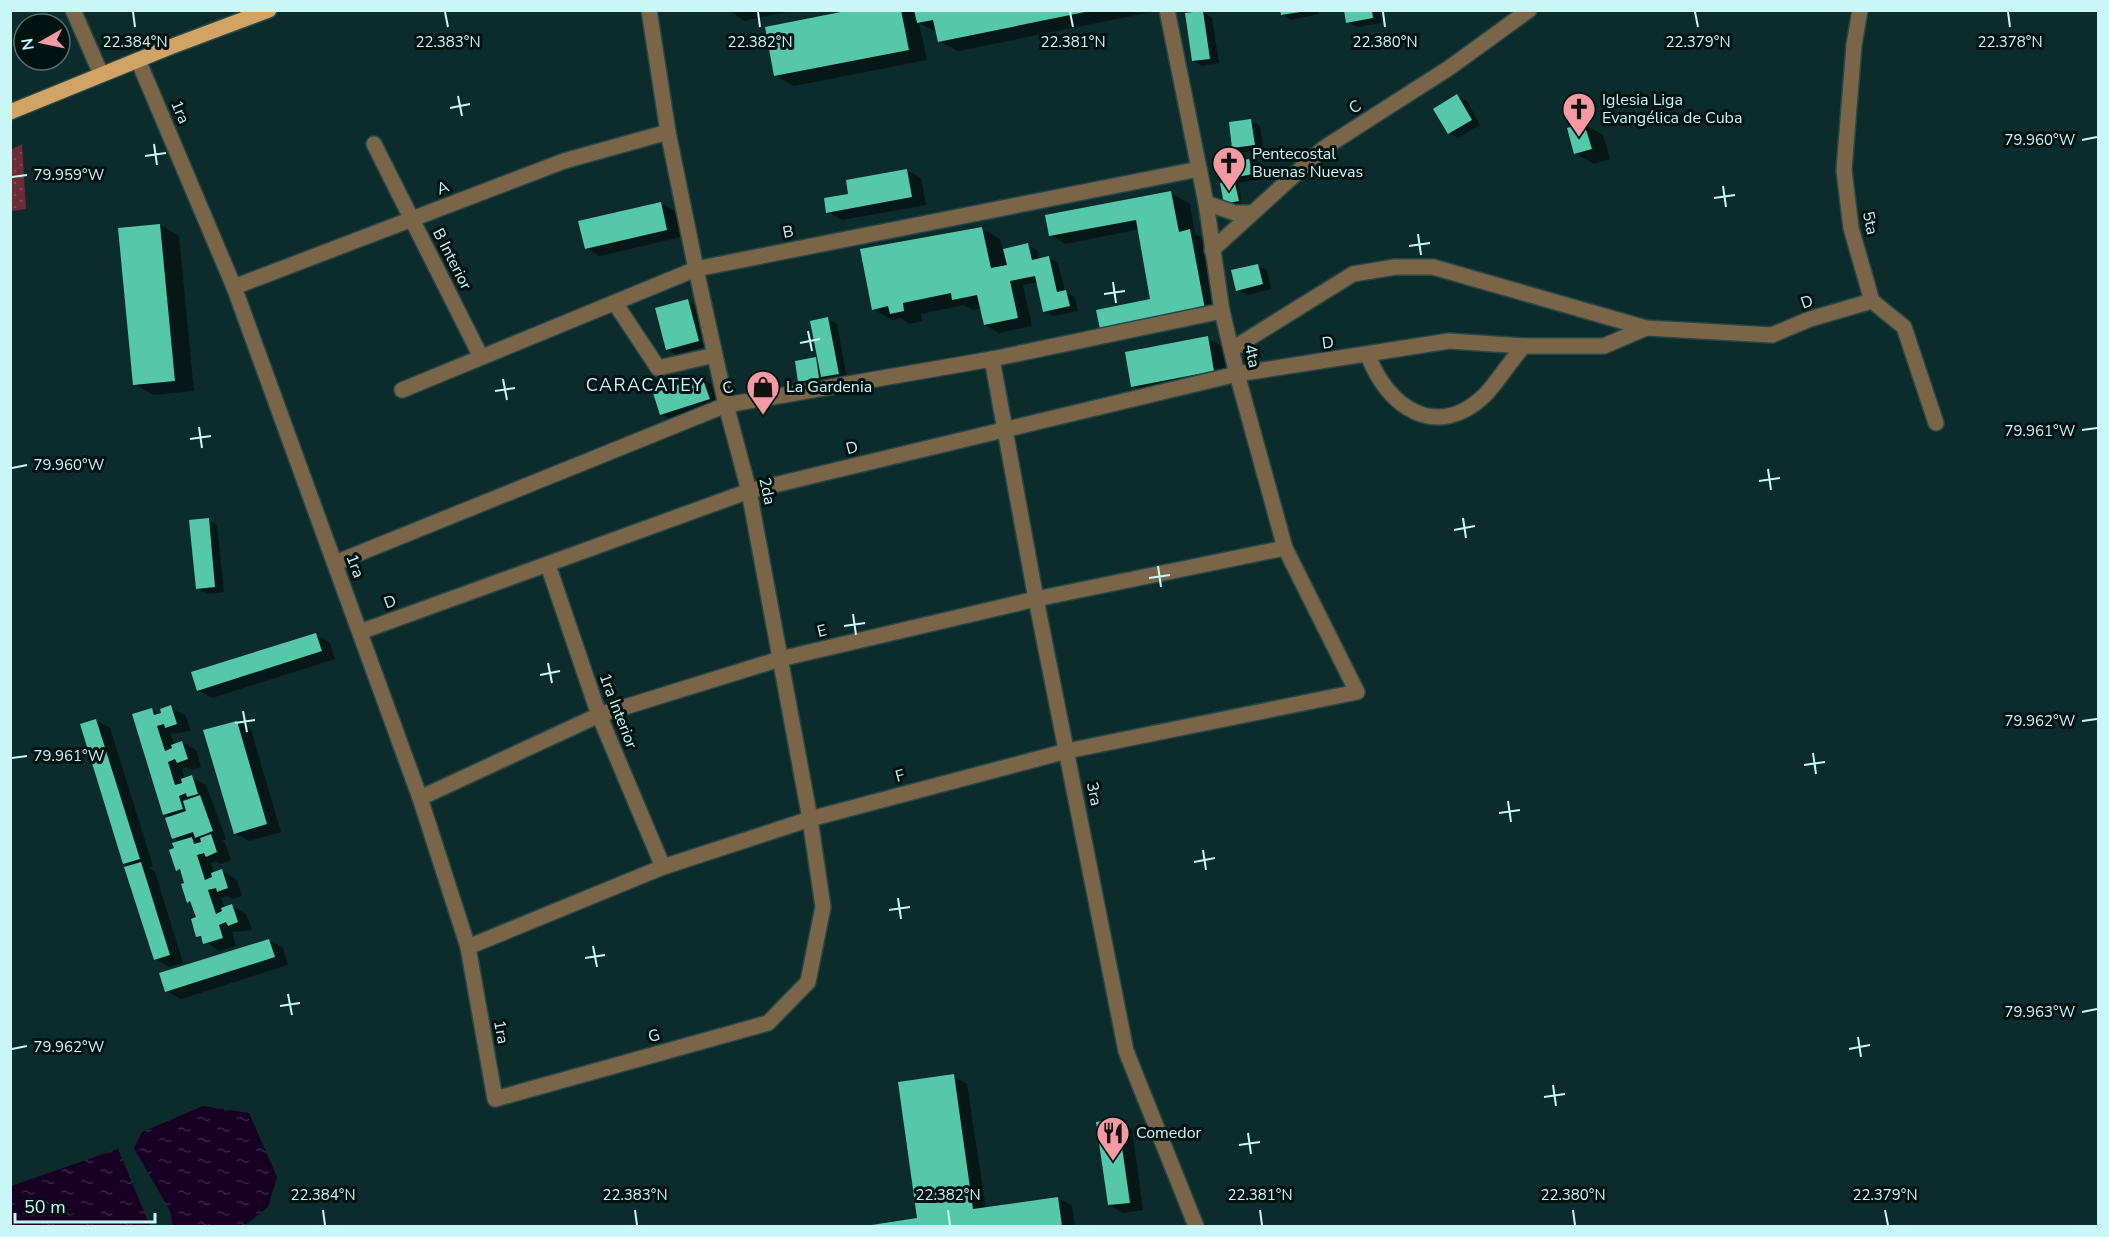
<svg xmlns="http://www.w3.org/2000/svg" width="2109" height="1237" font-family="'Nunito Sans',sans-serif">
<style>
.garden{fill:url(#garden-dots)}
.water{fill:url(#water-ripples)}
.shadow{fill:#0007}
.building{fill:#55c8aa}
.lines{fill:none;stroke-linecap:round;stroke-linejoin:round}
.minor-casing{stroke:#264847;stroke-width:18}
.major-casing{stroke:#264847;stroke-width:18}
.minor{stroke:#7b6548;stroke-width:15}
.major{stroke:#d1a365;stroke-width:15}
.ticks{fill:none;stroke:#c9f7f5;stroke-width:2}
.labels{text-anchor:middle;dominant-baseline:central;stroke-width:6;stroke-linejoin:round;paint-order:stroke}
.poi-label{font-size:16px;fill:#c9f7f5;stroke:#001312;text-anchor:start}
.street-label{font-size:16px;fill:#c9f7f5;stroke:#001312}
.neighbourhood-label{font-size:18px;letter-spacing:1.5px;fill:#c9f7f5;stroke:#001312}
.ticks-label{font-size:15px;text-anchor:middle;fill:#c9f7f5;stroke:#001312;stroke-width:6;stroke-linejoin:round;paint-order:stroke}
</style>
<defs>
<pattern id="garden-dots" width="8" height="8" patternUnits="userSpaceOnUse" patternTransform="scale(1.5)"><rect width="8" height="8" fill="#6b2c35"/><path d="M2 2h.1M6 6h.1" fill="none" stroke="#7f4b53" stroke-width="1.8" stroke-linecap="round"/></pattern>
<pattern id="water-ripples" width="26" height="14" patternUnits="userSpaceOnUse" patternTransform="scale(1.5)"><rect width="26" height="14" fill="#180025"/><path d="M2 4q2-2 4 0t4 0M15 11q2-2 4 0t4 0" fill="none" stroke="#382645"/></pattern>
</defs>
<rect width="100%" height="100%" fill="#0b2c2b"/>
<polygon class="garden" points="22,144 26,209 11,211 11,150"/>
<g class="water">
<polygon points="203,1106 249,1113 277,1177 268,1207 244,1226 173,1226 170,1211 134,1148 142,1132"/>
<polygon points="118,1149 150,1226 11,1226 11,1186"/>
</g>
<g class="shadow">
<polygon points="729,10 795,10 744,21"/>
<polygon points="859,10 912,10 917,13 916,10 1157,11 958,51 939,41 938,33 919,23 927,60 794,86 775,75"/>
<polygon points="1281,10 1318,10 1319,14 1291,20 1282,14"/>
<polygon points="1345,10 1379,10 1382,23 1357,27 1348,22"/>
<polygon points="1203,12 1212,18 1219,63 1202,66 1193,61"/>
<polygon points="1457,96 1467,101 1480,125 1458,138 1449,133"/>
<polygon points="1251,121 1260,126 1263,150 1243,152 1234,147"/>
<polygon points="1584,124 1603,135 1610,159 1594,164 1575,153"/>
<polygon points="1249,161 1258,166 1261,179 1238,183 1242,202 1230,205 1226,203 1228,182 1223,179"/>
<polygon points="907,170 921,178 926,205 842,220 828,212 850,195"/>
<polygon points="1171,193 1190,204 1195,234 1209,242 1223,319 1174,329 1153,302 1140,229 1065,244 1051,235"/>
<polygon points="661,203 675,211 681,237 600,256 586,248"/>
<polygon points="160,225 179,236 194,391 153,395 135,384"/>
<polygon points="982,228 1000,239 1003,250 1028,245 1037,250 1039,260 1049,258 1058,263 1065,292 1075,297 1078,311 1054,316 1044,311 1038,282 1023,285 1032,326 999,333 985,325 982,308 973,310 964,305 921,314 922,321 910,324 900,318 892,320 873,309"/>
<polygon points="1257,265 1267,270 1271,289 1247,295 1238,290"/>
<polygon points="687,300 696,306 707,346 676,355 667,349"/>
<polygon points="828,319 837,324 847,379 831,382 827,379 828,383 809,386 800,381 815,359 820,361"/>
<polygon points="1207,338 1221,346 1228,379 1147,394 1133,386"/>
<polygon points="702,379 711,384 718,404 670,419 661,414"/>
<polygon points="208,520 217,525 224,592 207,594 197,588"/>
<polygon points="316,635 330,643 335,659 212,698 198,690"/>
<polygon points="170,707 185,715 191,731 171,734 174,745 182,742 196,750 201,767 192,770 187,767 182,769 185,779 192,777 206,785 226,839 221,841 225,843 231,860 221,864 216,861 211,863 214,874 222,871 236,879 242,896 232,899 227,896 221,898 225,908 232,906 246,914 252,930 232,932 236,946 219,951 198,936 197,918 193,905 188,902 183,873 177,870 176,849 180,842 173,838 171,818 165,814 152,710 160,715"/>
<polygon points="96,720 110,728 153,866 148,868 155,872 183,963 169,967 155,959 131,867 125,863"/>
<polygon points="237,722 251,730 281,832 249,841 235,833"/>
<polygon points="269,940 283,948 288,965 181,999 167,991"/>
<polygon points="953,1076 967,1084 986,1209 1058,1198 1072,1206 1075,1226 866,1226 919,1219"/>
<polygon points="1118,1120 1132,1129 1143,1210 1123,1213 1109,1205"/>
</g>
<g class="building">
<polygon points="851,10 901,10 909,50 774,76 765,27"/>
<polygon points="914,10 1085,10 1085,12 938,42 933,20 917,23"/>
<polygon points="1280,10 1300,10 1300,12 1281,15"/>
<polygon points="1344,10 1372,10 1373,18 1346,23"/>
<polygon points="1203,11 1210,59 1192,61 1185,13"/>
<polygon points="1457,94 1472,120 1448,134 1433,109"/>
<polygon points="1251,119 1255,145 1232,148 1229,122"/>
<polygon points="1584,123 1592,149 1574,154 1567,128"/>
<polygon points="1249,159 1253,174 1221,180 1218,166"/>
<polygon points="907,169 912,197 826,213 824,198 848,194 846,180"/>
<polygon points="1234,179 1239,201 1224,204 1220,183"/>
<polygon points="1171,191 1179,232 1190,229 1205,309 1100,329 1096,310 1150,299 1136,220 1049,236 1045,215"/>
<polygon points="661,202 667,230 585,249 578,221"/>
<polygon points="160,224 175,381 133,385 118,228"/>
<polygon points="982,227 991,268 1007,265 1003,249 1028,243 1032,260 1049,256 1057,292 1066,290 1070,306 1043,312 1035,276 1010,281 1018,318 984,325 977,295 952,300 951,293 903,303 904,311 890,314 888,306 872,310 860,249"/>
<polygon points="1258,264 1263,284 1236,291 1231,270"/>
<polygon points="688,299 699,341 666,350 655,308"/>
<polygon points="828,317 839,374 821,377 810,321"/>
<polygon points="1208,336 1214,371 1131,387 1125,352"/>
<polygon points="816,357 819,378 798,382 795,361"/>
<polygon points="702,377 710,399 660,415 653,393"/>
<polygon points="209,518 215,587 196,589 189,520"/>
<polygon points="316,633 322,651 197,691 191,672"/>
<polygon points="171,705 177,724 165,728 164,724 157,726 165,751 172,748 171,745 182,741 188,759 177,763 175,759 168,762 175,785 182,783 181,779 192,775 198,794 187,797 186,793 179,796 183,809 163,815 132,714 152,708 154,715 161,713 160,709"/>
<polygon points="96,719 140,859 123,864 80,724"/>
<polygon points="237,721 267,824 234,834 203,730"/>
<polygon points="200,795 213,831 195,838 193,832 172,839 165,818 186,811 183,801"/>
<polygon points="211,834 217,852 206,857 204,853 197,855 205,880 212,877 211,873 222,869 228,888 217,892 216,888 208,890 216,914 222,911 221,908 232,904 238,922 228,926 226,922 219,925 223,938 203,944 201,936 196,937 191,919 196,917 190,901 187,903 181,884 184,883 180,869 176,871 169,850 174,848 172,843 192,837 194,844 201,842 200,838"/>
<polygon points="141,862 170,955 154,960 124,867"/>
<polygon points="269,939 275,957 165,992 159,973"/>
<polygon points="954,1074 973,1209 1058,1197 1062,1226 865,1226 917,1218 898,1082"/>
<polygon points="1118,1119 1130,1203 1108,1205 1096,1122"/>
</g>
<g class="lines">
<g class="minor-casing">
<g id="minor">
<polyline points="73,10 101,74"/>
<polyline points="1860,10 1854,45 1844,170 1851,228 1872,301 1904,327 1936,423"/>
<polyline points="138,60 234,287 420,798 468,947 495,1099 768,1023 808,982 823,907 810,819 749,491 726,405 696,269 668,132 649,10"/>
<polyline points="374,144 481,357"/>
<polyline points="1206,203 1235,213 1251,213"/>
<polyline points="1212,250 1324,148 1449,68 1529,10"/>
<polyline points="234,287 564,161 668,132"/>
<polyline points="615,303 658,368 715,355"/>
<polyline points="1232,349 1353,274 1395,267 1433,267 1646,328 1772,335 1810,319 1872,301"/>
<path d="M1368 355C1387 407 1436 441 1484 396 1497 383 1510 361 1524 346"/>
<polyline points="992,359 1036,599 1126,1051 1196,1226"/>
<polyline points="402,390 696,269 1199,169"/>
<polyline points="335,563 726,405 992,359 1222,311"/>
<polyline points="548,565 599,715 663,867"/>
<polyline points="360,632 749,491 1237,374 1449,341 1524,346 1604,346 1646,328"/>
<polyline points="420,798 599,715 780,659 1036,599 1285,548"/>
<polyline points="468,947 663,867 810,819 1067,751 1357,692 1285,548 1237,374 1222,311 1206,203 1167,10"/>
</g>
</g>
<g class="major-casing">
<polyline id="major" points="10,112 170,47 269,10"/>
</g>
<use href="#minor" class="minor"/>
<use href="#major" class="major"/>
</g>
<path class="ticks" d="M133 12 135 27M445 12 448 27M758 12 760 27M1070 12 1073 27M1383 12 1385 27M1695 12 1698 27M2008 12 2010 27M458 96 462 116M450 108 470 104M2082 140 2097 137M154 144 157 165M145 156 166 153M12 177 27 175M1723 186 1726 207M1714 198 1735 195M1418 234 1421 255M1409 246 1430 243M1113 282 1116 303M1104 294 1125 291M808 331 812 351M800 343 820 339M503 379 507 400M495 391 515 388M199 427 202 448M2082 430 2097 428M190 439 211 436M12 468 27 465M1768 469 1771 490M1759 481 1780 478M1463 518 1466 538M1454 530 1475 526M1158 566 1161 587M1149 578 1170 575M853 614 856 635M844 626 865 623M548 663 552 683M540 675 560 671M243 711 247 732M2082 721 2097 719M235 723 255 720M1813 753 1816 774M12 758 27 756M1804 765 1825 762M1508 801 1511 822M1499 813 1520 810M1203 850 1206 870M1194 862 1215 858M898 898 901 919M889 910 910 907M593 946 597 967M585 958 605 955M288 994 292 1015M280 1006 300 1003M2082 1012 2097 1009M1858 1037 1861 1057M12 1049 27 1046M1849 1049 1870 1045M1553 1085 1556 1106M1544 1097 1565 1094M1248 1133 1251 1154M1239 1145 1260 1142M323 1210 325 1225M635 1210 637 1225M948 1210 950 1225M1260 1210 1262 1225M1573 1210 1575 1225M1885 1210 1888 1225"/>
<defs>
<g id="church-pin" transform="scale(1.725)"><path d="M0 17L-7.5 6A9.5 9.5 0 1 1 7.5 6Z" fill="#f49aa3" stroke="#001312"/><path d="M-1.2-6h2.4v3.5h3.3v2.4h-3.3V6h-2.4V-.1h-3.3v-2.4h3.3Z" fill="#111"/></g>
<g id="shop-pin" transform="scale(1.725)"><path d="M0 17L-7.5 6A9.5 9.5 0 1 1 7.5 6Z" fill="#f49aa3" stroke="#001312"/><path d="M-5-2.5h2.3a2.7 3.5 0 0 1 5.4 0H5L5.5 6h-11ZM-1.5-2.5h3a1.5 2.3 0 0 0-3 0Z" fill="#111"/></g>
<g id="restaurant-pin" transform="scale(1.725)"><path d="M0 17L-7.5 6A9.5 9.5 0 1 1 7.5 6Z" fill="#f49aa3" stroke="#001312"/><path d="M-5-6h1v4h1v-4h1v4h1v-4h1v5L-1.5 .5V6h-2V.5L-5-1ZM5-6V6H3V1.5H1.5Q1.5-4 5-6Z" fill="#111"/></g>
</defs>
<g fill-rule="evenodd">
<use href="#church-pin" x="1579" y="109"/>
<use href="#church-pin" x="1229" y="163"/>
<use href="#shop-pin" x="763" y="387"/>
<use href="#restaurant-pin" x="1113" y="1133"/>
</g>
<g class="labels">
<g class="poi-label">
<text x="1602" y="100">Iglesia Liga<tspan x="1602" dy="18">Evangélica de Cuba</tspan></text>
<text x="1252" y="154">Pentecostal<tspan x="1252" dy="18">Buenas Nuevas</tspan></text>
<text x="786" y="387">La Gardenia</text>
<text x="1136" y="1133">Comedor</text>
</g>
<g class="street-label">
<text transform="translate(1355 107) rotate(-33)">C</text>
<text transform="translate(180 112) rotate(67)">1ra</text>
<text transform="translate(443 188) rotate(-21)">A</text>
<text transform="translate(1870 223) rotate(78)">5ta</text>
<text transform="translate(788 232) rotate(-11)">B</text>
<text transform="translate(452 259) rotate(63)">B Interior</text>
<text transform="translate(1807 302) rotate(-19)">D</text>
<text transform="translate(1328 343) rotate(-8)">D</text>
<text transform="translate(1252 356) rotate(78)">4ta</text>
<text transform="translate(728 388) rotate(-13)">C</text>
<text transform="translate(852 448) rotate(-14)">D</text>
<text transform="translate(767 491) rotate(78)">2da</text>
<text transform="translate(355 566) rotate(70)">1ra</text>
<text transform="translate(390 602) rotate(-20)">D</text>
<text transform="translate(822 631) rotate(-13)">E</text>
<text transform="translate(618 711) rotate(69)">1ra Interior</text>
<text transform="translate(900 776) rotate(-15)">F</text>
<text transform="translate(1094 794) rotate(79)">3ra</text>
<text transform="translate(501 1032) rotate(80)">1ra</text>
<text transform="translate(654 1036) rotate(-15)">G</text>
</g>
<g class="neighbourhood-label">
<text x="645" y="385">CARACATEY</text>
</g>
</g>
<g class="ticks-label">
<text x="135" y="47">22.384°N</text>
<text x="448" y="47">22.383°N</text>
<text x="760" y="47">22.382°N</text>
<text x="1073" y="47">22.381°N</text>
<text x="1385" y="47">22.380°N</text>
<text x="1698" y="47">22.379°N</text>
<text x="2010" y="47">22.378°N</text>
<text x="2040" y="145">79.960°W</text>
<text x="69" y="180">79.959°W</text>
<text x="2040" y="436">79.961°W</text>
<text x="69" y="470">79.960°W</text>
<text x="2040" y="726">79.962°W</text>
<text x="69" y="761">79.961°W</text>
<text x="2040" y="1017">79.963°W</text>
<text x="69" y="1052">79.962°W</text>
<text x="323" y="1200">22.384°N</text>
<text x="635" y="1200">22.383°N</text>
<text x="948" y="1200">22.382°N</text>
<text x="1260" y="1200">22.381°N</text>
<text x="1573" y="1200">22.380°N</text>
<text x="1885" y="1200">22.379°N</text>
</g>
<rect width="2109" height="1237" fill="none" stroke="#c9f7f5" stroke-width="24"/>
<g transform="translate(42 42) rotate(261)"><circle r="28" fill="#001312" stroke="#506e6d" stroke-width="1.5"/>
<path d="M0-4.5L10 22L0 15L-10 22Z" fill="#f49aa3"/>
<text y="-9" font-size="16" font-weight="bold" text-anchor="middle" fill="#c9f7f5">N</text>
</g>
<path d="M15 1213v9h140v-9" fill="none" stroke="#c9f7f5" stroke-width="3"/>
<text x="24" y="1213" font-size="18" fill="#c9f7f5" stroke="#001312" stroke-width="4.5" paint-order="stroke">50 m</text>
</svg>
